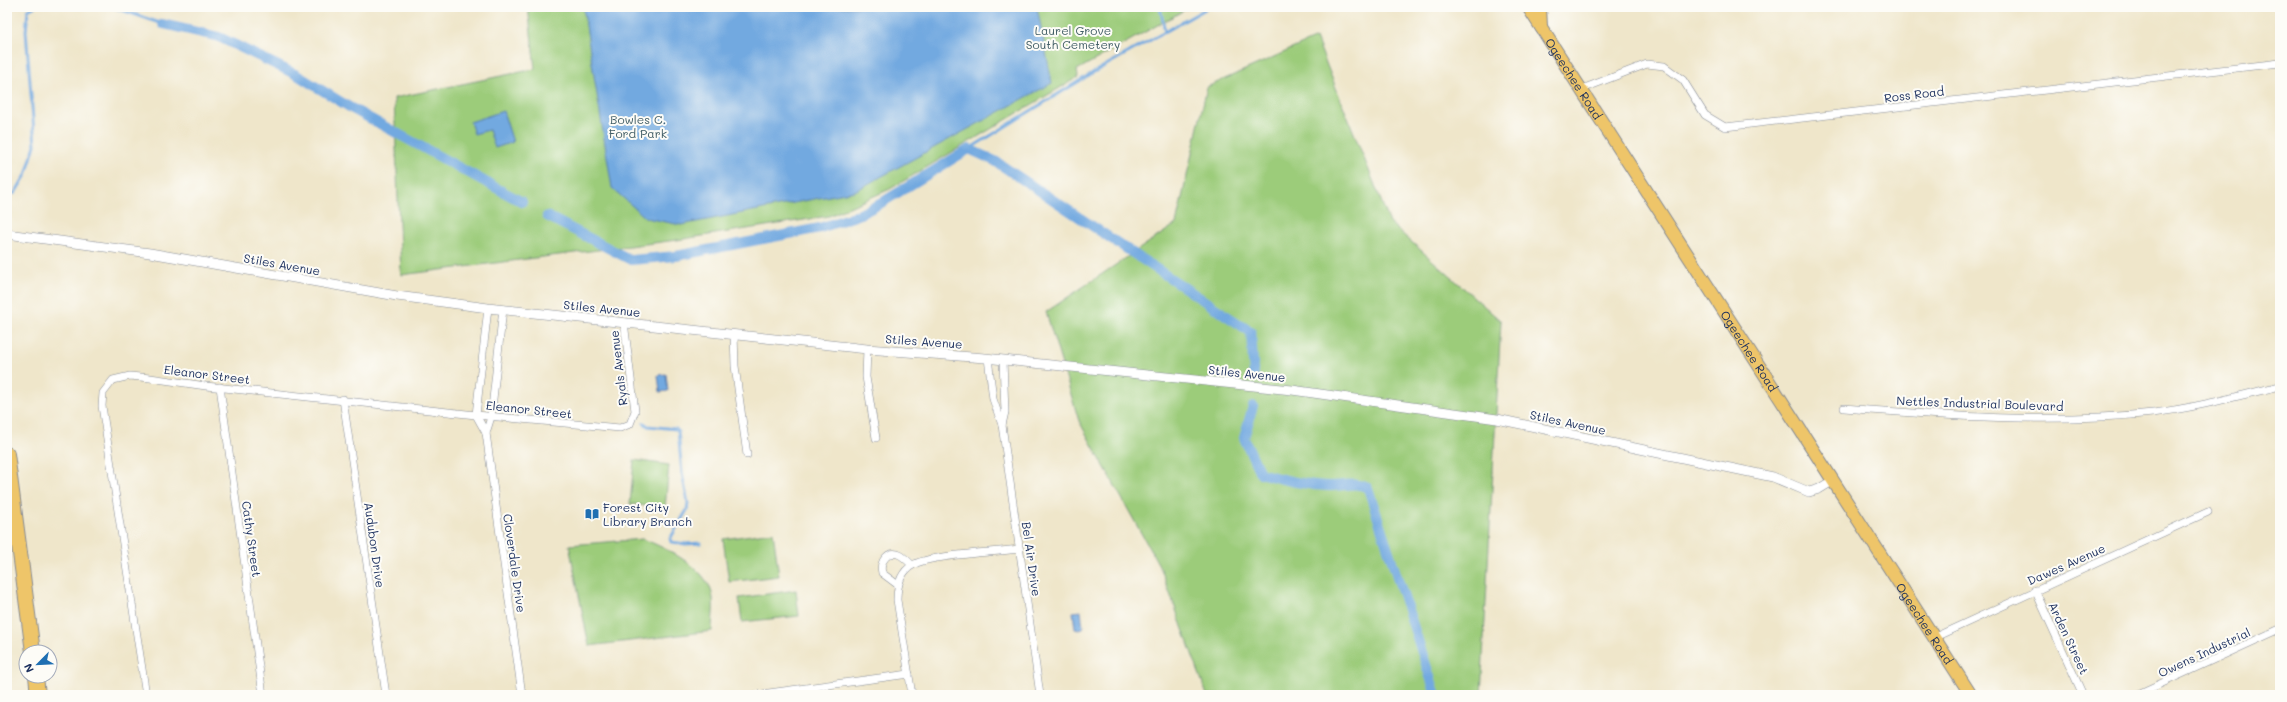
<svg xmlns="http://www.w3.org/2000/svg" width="2287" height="702" font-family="Mali,sans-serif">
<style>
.green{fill:#9ccc7a;stroke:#5c7e6c}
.water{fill:#72a9e0;stroke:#466c9f}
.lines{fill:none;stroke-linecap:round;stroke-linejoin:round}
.stream{stroke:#72a9e0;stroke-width:3}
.canal{stroke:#72a9e0;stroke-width:10}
.minor-casing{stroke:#858a94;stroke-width:8}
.tertiary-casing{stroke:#858a94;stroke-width:10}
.primary-casing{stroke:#858a94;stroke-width:14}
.motorway-casing{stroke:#858a94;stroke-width:16}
.minor{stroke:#fff;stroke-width:7}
.tertiary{stroke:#fff;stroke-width:9}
.primary{stroke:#eec569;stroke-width:12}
.motorway{stroke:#eec569;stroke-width:14}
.labels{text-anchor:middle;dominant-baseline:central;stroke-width:4;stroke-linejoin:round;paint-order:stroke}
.park-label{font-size:12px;fill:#425e66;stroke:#fdfcf7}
.street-label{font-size:12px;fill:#1b2f5e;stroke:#fdfcf7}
.poi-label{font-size:12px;fill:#1b2f5e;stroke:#fdfcf7;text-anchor:start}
</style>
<rect width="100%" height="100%" fill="#fdfcf7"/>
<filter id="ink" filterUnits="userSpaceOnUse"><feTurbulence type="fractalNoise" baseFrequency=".025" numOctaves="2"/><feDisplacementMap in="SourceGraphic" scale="8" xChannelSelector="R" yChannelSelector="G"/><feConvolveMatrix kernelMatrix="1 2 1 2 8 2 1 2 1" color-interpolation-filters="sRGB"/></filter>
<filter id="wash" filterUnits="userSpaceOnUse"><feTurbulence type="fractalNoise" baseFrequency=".012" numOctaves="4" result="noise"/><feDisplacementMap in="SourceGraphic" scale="16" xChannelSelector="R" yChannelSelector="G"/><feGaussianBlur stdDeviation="0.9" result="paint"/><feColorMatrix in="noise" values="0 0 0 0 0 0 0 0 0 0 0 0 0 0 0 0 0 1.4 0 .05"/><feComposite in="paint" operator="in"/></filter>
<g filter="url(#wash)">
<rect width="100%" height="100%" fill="#efe6ca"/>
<g class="green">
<polygon points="528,7 1190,7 1077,70 1078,77 890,189 829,216 677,240 401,275 394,98 535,69"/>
<polygon points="1316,38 1390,223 1501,321 1481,695 1207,695 1161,569 1079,421 1046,312 1176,224 1207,87"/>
<polygon points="634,460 669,465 665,508 630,504"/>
<polygon points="773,532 779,576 729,582 723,539"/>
<path d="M643 539C666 548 705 567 712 593 715 604 712 620 712 631L589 646 569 545Z"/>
<polygon points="796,590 799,616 742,622 739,598"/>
</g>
<g class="water">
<polygon points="583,7 1037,7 1052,83 855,191 681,225 646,218 612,188"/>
<polygon points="503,111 513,142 495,148 489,130 474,134 470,122"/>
<polygon points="666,374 668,391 660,392 658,375"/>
<polygon points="1081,611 1083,627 1079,630 1075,629 1073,612"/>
</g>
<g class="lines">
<g class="stream">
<polyline points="113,7 163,24"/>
<polyline points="1160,7 1165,32"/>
<polyline points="969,149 1094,72 1209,7"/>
<polyline points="7,195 15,193 26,175 35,145 26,31 28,10 34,7"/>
<polyline points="644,423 648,426 676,429 678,431 682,473 688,503 687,510 670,539 671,542 686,544 701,543"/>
</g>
<g class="canal">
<polyline points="163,24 219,37 297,75 351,108 522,202"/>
<polyline points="547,216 631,260 676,256 820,228 858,215 878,205 969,149 995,161 1251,332 1254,376"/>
<path d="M1253 406 1244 438 1260 473C1283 480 1304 485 1328 486 1342 487 1354 481 1368 488L1436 695"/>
</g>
</g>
</g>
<g filter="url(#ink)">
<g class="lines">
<g class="minor-casing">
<g id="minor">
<polyline points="1582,89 1647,64 1664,66 1683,80 1705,115 1725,127 2280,63"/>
<polyline points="488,308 476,415 486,433 522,695"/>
<polyline points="734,334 735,366 747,455"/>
<polyline points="867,349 866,377 876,438"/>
<polyline points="988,358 993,399 1002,425 1040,695"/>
<polyline points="220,387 263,695"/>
<polyline points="343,399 386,695"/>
<path d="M1844 408C1946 416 2050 424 2153 413 2196 408 2238 396 2280 386"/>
<polyline points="1002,425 1005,412 1003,360"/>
<polyline points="486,433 491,417 503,309"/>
<path d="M898 585 882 573C879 562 888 549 900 555 904 557 909 562 912 565"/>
<polyline points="2035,590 2083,695"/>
<polyline points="1933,638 2208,512"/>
<polyline points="146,695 102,406 103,393 113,380 130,376 150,378 206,386 476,415 620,428 630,424 635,411 624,322"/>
<polyline points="754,695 909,674"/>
<path d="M912 695 897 600C897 586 900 572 913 565 928 555 997 552 1019 549"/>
<polyline points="2136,695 2280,629"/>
</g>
</g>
<g class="tertiary-casing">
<polyline id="tertiary" points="7,234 150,253 397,296 488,308 867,349 985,358 1292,390 1497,419 1773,477 1809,492 1819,489 1832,481"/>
</g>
<g class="primary-casing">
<g id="primary">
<path id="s1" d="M1528 7 1971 695"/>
<polyline points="1540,7 1541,27"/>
</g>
</g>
<g class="motorway-casing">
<g id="motorway">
<polyline points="7,454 33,652"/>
<polyline points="36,676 38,695"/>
</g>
</g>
<use href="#minor" class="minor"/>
<use href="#tertiary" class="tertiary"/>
<use href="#primary" class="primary"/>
<use href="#motorway" class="motorway"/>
</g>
</g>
<defs>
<g id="library-bare" transform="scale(1.08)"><path d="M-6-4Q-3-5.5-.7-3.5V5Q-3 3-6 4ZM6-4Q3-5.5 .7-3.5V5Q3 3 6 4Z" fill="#1f6fb2" stroke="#fdfcf7" stroke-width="2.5" paint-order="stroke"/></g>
</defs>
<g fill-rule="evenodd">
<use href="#library-bare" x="592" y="514"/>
</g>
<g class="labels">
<g class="park-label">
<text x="1073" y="30">Laurel Grove<tspan x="1073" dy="14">South Cemetery</tspan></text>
<text x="638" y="119">Bowles C.<tspan x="638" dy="14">Ford Park</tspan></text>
</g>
<g class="street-label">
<text stroke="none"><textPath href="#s1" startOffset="85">Ogeechee Road</textPath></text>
<text transform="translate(1914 94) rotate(-7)">Ross Road</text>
<text transform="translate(282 264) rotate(10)">Stiles Avenue</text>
<text transform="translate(602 308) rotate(6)">Stiles Avenue</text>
<text transform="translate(924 341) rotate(4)">Stiles Avenue</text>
<text stroke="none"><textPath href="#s1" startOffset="409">Ogeechee Road</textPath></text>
<text transform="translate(618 368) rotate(-97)">Ryals Avenue</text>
<text transform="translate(1247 373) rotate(6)">Stiles Avenue</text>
<text transform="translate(207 374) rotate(7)">Eleanor Street</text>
<text transform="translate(1980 403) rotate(2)">Nettles Industrial Boulevard</text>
<text transform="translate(529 409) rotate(6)">Eleanor Street</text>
<text transform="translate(1568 422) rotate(12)">Stiles Avenue</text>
<text transform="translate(252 539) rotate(82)">Cathy Street</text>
<text transform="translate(375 545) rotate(82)">Audubon Drive</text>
<text transform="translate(1032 559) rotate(82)">Bel Air Drive</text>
<text transform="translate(515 563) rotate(82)">Cloverdale Drive</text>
<text transform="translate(2066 564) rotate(-24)">Dawes Avenue</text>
<text stroke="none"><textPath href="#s1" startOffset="733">Ogeechee Road</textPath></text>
<text transform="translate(2069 638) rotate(65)">Arden Street</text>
<text transform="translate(2204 652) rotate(-25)">Owens Industrial</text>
</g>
<g class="poi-label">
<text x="603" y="507">Forest City<tspan x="603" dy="14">Library Branch</tspan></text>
</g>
</g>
<rect width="2287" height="702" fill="none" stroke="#fdfcf7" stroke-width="24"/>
<g transform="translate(38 664) rotate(246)"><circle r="19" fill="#fdfcf7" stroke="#a3aaba"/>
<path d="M0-3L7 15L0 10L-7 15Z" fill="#1f6fb2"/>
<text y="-6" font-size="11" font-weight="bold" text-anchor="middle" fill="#1b2f5e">N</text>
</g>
</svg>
